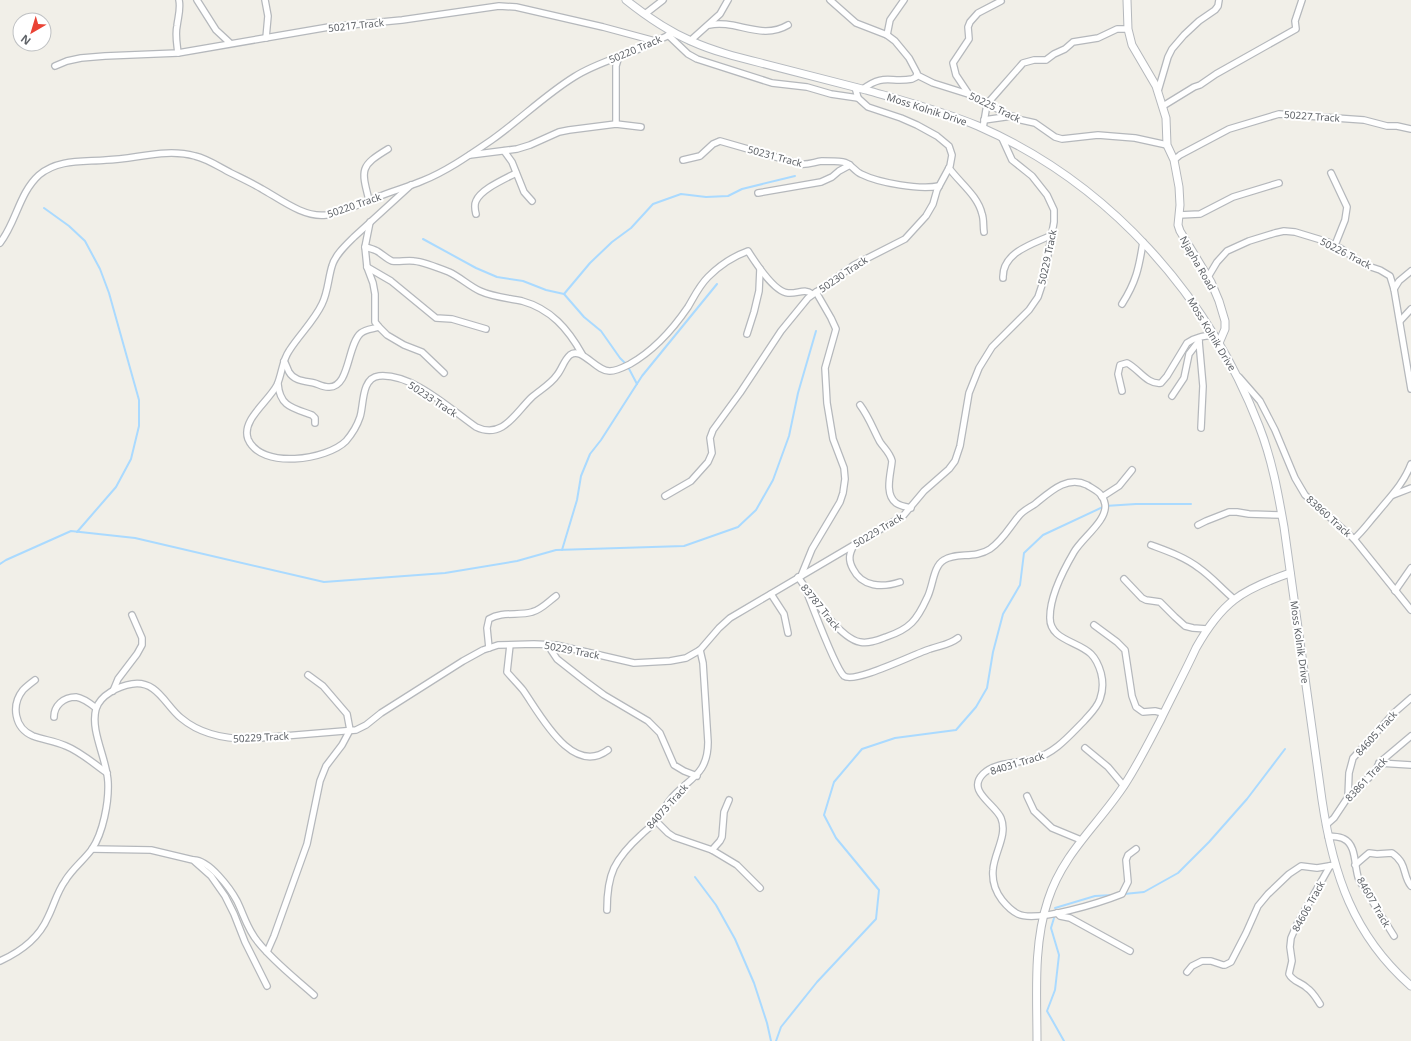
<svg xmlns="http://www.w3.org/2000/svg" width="1411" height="1041" font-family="'Noto Sans',sans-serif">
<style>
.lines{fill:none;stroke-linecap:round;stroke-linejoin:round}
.stream{stroke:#aadaff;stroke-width:2}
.minor-casing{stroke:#b5b8bc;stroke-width:8}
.tertiary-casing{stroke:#b5b8bc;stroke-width:9}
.secondary-casing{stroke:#b6babf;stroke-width:9}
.minor{stroke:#fff;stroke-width:5.5}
.tertiary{stroke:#fff;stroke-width:7}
.secondary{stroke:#fff;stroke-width:7}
.labels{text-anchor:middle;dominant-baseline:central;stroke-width:4;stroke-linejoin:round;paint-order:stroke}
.street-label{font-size:10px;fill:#5f6368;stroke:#fff}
</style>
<rect width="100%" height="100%" fill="#f1efe8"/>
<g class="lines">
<g class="stream">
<polyline points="44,208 69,226 85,241 100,269 109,293 139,400 139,426 131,459 116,487 77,532"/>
<polyline points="423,239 476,268 497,277 523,281 546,290 564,294 584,317 601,331 620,358 627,365 637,384"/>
<polyline points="564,294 590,263 612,242 631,228 653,204 681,194 706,197 728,196 742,189 795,176"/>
<polyline points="562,550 577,500 581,476 590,454 601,440 642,376 717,284"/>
<polyline points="0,564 6,560 71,531 135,538 324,582 445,573 517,561 556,550 684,546 738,527 756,510 773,480 789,436 798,393 816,331"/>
<polyline points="695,877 716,905 735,939 754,983 767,1023 771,1041"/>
<polyline points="1124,894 1144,892 1178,873 1209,842 1247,799 1285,749"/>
<polyline points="1055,908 1095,896 1113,895"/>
<polyline points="1054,918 1051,928 1059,955 1055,990 1047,1011 1064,1041"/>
<polyline points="776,1041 781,1027 817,982 876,919 879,890 836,838 824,815 834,782 862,749 895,738 956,730 976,707 987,688 993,652 1003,614 1020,585 1024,553 1043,535 1105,506 1136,504 1191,504"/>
</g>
<g class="minor-casing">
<g id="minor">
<polyline points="197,0 216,30 230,43"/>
<polyline points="265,0 268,16 266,38"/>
<path d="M830 0 856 23 887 35 895 41 909 58 917 73 916 77 912 79C890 83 884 73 863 89"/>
<polyline points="645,14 663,0"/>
<path d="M709 25C736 19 761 41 788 25"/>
<polyline points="668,35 688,54 697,59 772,83 807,87 831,94 858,98"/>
<polyline points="887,35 890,20 904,0"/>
<polyline points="690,41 720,14 728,0"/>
<path d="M178 53C177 44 175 35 177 26 178 17 181 9 179 0"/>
<polyline points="55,66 67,61 81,58 105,56 178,53 329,27 402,20 499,6 516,7 603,27 655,41"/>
<polyline points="917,75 933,83 968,94 1017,119 1035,123 1055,137 1062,139 1098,135 1110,136 1135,138 1167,145"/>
<polyline points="1158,91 1168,57 1172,49 1184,35 1199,21 1215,10 1218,6 1219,0"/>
<polyline points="968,93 956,75 953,63 969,39 968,27 970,22 978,13 1001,1"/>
<polyline points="1163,106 1194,87 1200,85 1216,74 1296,29 1295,21 1302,0"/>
<polyline points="984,120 1012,116"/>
<polyline points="616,124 616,66 619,56"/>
<polyline points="983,128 987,104 1023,63 1034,60 1046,60 1054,54 1065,49 1073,42 1098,38 1117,29 1128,29"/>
<polyline points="504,151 512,162 524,192 532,201"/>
<polyline points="470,155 517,149 530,145 559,132 569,130 616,124 641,127"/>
<path d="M683 160 700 156 713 144 720 141 800 164C808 165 814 162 822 161 828 161 836 161 843 162 851 163 854 171 861 174 879 183 920 190 939 186"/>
<polyline points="1174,160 1180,155 1229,129 1279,114 1364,120 1387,126 1397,126 1411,129"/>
<path d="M949 168C960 183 978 196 982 214 984 219 983 226 984 232"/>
<polyline points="1331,173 1347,207 1345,220 1335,245"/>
<path d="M411 185 354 237C346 245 335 255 332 266 328 279 328 292 322 304 314 321 299 335 289 351 282 361 282 374 277 385 269 401 241 420 248 439 261 470 327 460 346 441 352 434 357 426 360 417 364 405 361 378 379 376 412 373 450 409 476 427 503 440 516 412 532 397 540 390 551 384 557 375 562 369 564 360 570 355 582 346 596 372 610 371 617 371 624 367 630 364 653 351 673 329 688 307 694 297 699 286 708 277 719 266 734 256 748 251 755 262 774 292 788 293 798 294 804 288 812 294"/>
<polyline points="758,193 821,182 832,177 839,171 850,165"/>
<path d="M369 200C361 169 360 166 388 149"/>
<path d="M476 214C475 210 474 205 476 201 481 189 505 179 516 173"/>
<polyline points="1179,215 1200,214 1233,197 1279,183"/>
<polyline points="370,222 365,247 367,267 373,283 375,294 375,322 379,327 387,335 404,345 422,352 444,373"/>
<path d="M0 243C16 223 19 193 39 175 58 159 83 162 106 160 137 159 165 148 195 156 208 159 219 167 231 173 241 178 252 183 262 189 280 199 304 218 326 215 344 212 361 203 378 197 392 191 408 187 422 181 447 171 471 154 493 139 521 119 545 95 574 77 594 64 617 58 639 49 651 44 662 38 674 33"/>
<path d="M365 247C369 248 373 249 377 251 382 254 387 259 392 261 399 262 407 260 414 261 424 262 439 268 449 272 460 277 469 286 480 291 493 297 508 298 522 301 551 309 568 329 582 354"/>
<polyline points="367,267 391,281 436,318 452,319 486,329"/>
<polyline points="1208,277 1217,262 1227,251 1249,241 1275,233 1284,231 1295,232 1328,242 1340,248 1365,265 1380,270 1390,276 1394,289 1411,389"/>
<path d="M1003 278C1002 252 1033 244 1052 235"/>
<polyline points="1394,289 1399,281 1411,271"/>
<path d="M1122 304C1136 282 1139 268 1143 242"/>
<polyline points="1400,321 1411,309"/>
<polyline points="747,334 754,312 759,291 760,269"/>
<polyline points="1199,341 1203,386 1201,428"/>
<path d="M284 361C286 364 287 368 289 372 294 381 305 381 314 383 318 384 323 387 328 387 350 389 347 344 361 333 366 329 373 329 379 327"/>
<polyline points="1239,377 1260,401 1275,430 1295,478 1305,495 1354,539 1411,610"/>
<path d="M278 384C280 407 293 408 312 415L315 418V423"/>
<path d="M1122 391 1118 374 1120 365 1127 363C1139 369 1147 385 1161 383L1167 376 1187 343C1195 337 1204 336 1214 335"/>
<polyline points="1172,396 1184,378 1189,354 1199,341"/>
<path d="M860 405C869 417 873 429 880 442 884 448 890 453 892 461 891 473 884 494 896 503 900 506 906 507 911 508"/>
<polyline points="1393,495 1411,488"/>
<polyline points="665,496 691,481 708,462 712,453 710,438 713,430 740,393 781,331 808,298 854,265 905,239 926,216 933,204 937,190 950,166 952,155 949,146 937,136 917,125 901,118 868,107 858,98 855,87"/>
<polyline points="1102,497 1119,486 1132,470"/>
<polyline points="1198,525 1206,521 1229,512 1237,512 1249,514 1282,515"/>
<path d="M1354 539C1363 531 1369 522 1377 513 1390 497 1404 483 1411 464"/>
<path d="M854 545C849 554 848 560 853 569 862 587 882 588 900 582"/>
<path d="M1151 545C1167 551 1185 557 1199 568 1212 577 1222 589 1234 599"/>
<polyline points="801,576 812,549 840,502 843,493 845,479 844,468 833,439 827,403 825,368 836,329 831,318 816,292"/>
<path d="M798 577C810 594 840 639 860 642 869 644 878 640 886 637 910 629 917 620 927 598 933 587 933 566 944 560 956 552 975 559 990 549 1003 540 1009 528 1018 517 1022 511 1029 508 1035 504 1050 492 1067 475 1087 485 1095 490 1103 493 1105 504 1108 520 1082 538 1074 552 1064 569 1050 597 1050 617 1049 640 1078 641 1091 654 1096 659 1099 666 1101 673 1103 681 1103 691 1100 699 1097 708 1090 714 1084 721 1069 736 1055 753 1034 759 1018 763 995 762 983 774 966 791 995 804 1001 818 1008 835 994 853 993 870 992 881 995 891 1002 900 1006 905 1012 911 1018 914 1037 923 1102 902 1122 894L1128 882 1126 860 1128 855 1136 849"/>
<polyline points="1124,579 1142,598 1146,600 1160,602 1175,617 1185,626 1193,628 1207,629"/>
<polyline points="1395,591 1411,568"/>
<path d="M807 593C813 607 835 668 844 676 855 684 916 653 930 649 941 645 949 645 958 638"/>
<polyline points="771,594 784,614 788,633"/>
<polyline points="1094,625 1117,642 1125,650 1132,696 1136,707 1143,712 1155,711 1163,713"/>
<path d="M510 645 507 672C512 678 518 684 523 690 540 714 572 777 608 750"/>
<polyline points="551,645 551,650 557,659 585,681 604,695 648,721 660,733 674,765 684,771 697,776"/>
<path d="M489 648 487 628 489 619C502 611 519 616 532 612 541 610 549 601 556 596"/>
<path d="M35 680C31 683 27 686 23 690 11 705 14 728 33 736 44 740 55 741 66 746 81 752 94 764 107 773"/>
<polyline points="113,691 118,679 137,654 142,645 142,638 132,615"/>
<path d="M54 717C54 706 63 697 76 697 83 698 91 704 96 708"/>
<polyline points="1085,748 1108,767 1124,786"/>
<polyline points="1379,763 1411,765"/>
<polyline points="1027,796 1034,811 1052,828 1081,840"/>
<polyline points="1348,797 1349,773 1353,758 1395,712 1411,698"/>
<polyline points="656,821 668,833 674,837 712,850 737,865 760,888"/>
<polyline points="1326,825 1334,818 1348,797 1375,772 1379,763 1411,736"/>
<path d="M1328 836C1333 837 1339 836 1344 839 1357 845 1354 868 1359 880L1394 936"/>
<polyline points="92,849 151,850 193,860 211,876 225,896 234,914 245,942 267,986"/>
<polyline points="712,850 720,841 722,837 724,812 729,800"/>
<path d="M194 860C209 860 230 888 237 901 244 915 247 929 258 942 274 962 295 978 314 995"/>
<path d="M1355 865 1369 853 1377 854 1392 853C1408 864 1402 875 1411 886"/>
<path d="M607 910C607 896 608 881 614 868 620 856 631 844 641 835 646 830 652 826 656 821 662 814 665 806 670 800 688 778 708 776 708 742L703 663 700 650"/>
<polyline points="1057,913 1060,916 1070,918 1130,951"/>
<polyline points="267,952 274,936 307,844 320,781 326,766 342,745 350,730 347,714 323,686 308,675"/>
<path d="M0 961C20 952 39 938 48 917 54 905 57 892 65 881 72 869 84 860 92 849 103 833 109 802 108 782 107 759 90 731 96 709 100 695 119 686 132 684 157 680 165 705 181 718 200 734 225 739 249 739L356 730 366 725 381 713 463 661 483 650 498 645 534 644 556 645 634 663 670 661 686 658 700 650 719 628 730 618 903 516 924 491 949 469 955 461 960 446 969 393 979 368 992 347 1029 310 1038 297 1043 282 1054 222V210L1047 195 1032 176 1012 160 1002 138"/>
<polyline points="1187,972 1192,966 1202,961 1211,961 1223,965 1225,965 1231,962 1246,933 1258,906 1268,894 1289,874 1301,866 1317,868 1335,865"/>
<path d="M1320 1004C1316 998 1313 992 1307 988 1301 982 1293 982 1289 974L1292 961 1290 947 1291 938 1297 924 1330 866"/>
</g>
</g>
<g class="tertiary-casing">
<g id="tertiary">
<polyline points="1127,0 1128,29 1132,45 1156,86 1166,118 1167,145 1174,160 1179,187 1180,205 1178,225 1180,231 1211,282 1219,301 1225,321 1225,329 1219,343"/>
<path d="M1037 1041C1037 994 1033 945 1048 900 1063 853 1099 824 1125 784 1138 764 1149 742 1160 721 1172 696 1185 672 1196 648 1222 602 1241 590 1290 573"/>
</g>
</g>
<g class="secondary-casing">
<path id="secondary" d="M626 0C646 16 668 31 691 41 713 51 737 57 761 63 796 72 831 81 866 90 904 101 942 111 978 126 1109 183 1208 295 1259 426 1272 459 1278 493 1284 527L1322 800C1333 874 1353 935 1411 986"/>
</g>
<use href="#minor" class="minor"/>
<use href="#tertiary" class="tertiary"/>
<use href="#secondary" class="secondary"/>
</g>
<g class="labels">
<g class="street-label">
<text transform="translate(356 25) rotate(-6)">50217 Track</text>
<text transform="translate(635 49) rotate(-23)">50220 Track</text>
<text transform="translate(995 107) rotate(26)">50225 Track</text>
<text transform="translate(927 109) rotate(18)">Moss Kolnik Drive</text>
<text transform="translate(1312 116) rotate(4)">50227 Track</text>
<text transform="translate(775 156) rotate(15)">50231 Track</text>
<text transform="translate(354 205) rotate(-19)">50220 Track</text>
<text transform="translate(1346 253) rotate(27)">50226 Track</text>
<text transform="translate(1047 257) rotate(-78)">50229 Track</text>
<text transform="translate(1198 263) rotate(60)">Njapha Road</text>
<text transform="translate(843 274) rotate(-34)">50230 Track</text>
<text transform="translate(1212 334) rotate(59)">Moss Kolnik Drive</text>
<text transform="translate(433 399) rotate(33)">50233 Track</text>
<text transform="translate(1329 516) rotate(42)">83860 Track</text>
<text transform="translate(878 530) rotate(-31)">50229 Track</text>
<text transform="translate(821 607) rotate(51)">83787 Track</text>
<text transform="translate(1300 642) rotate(82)">Moss Kolnik Drive</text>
<text transform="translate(572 650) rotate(11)">50229 Track</text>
<text transform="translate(1376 733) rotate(-48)">84605 Track</text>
<text transform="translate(261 737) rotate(-3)">50229 Track</text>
<text transform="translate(1017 763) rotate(-17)">84031 Track</text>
<text transform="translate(1366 779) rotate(-47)">83861 Track</text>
<text transform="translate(667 806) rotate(-48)">84073 Track</text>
<text transform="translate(1374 902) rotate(60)">84607 Track</text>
<text transform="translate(1308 906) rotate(-61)">84606 Track</text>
</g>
</g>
<g transform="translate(32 32) rotate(218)"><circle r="19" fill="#ffffff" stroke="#bfc1c3"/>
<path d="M0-3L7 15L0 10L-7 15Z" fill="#ea4335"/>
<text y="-6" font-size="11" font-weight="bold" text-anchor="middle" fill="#5f6368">N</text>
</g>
</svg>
